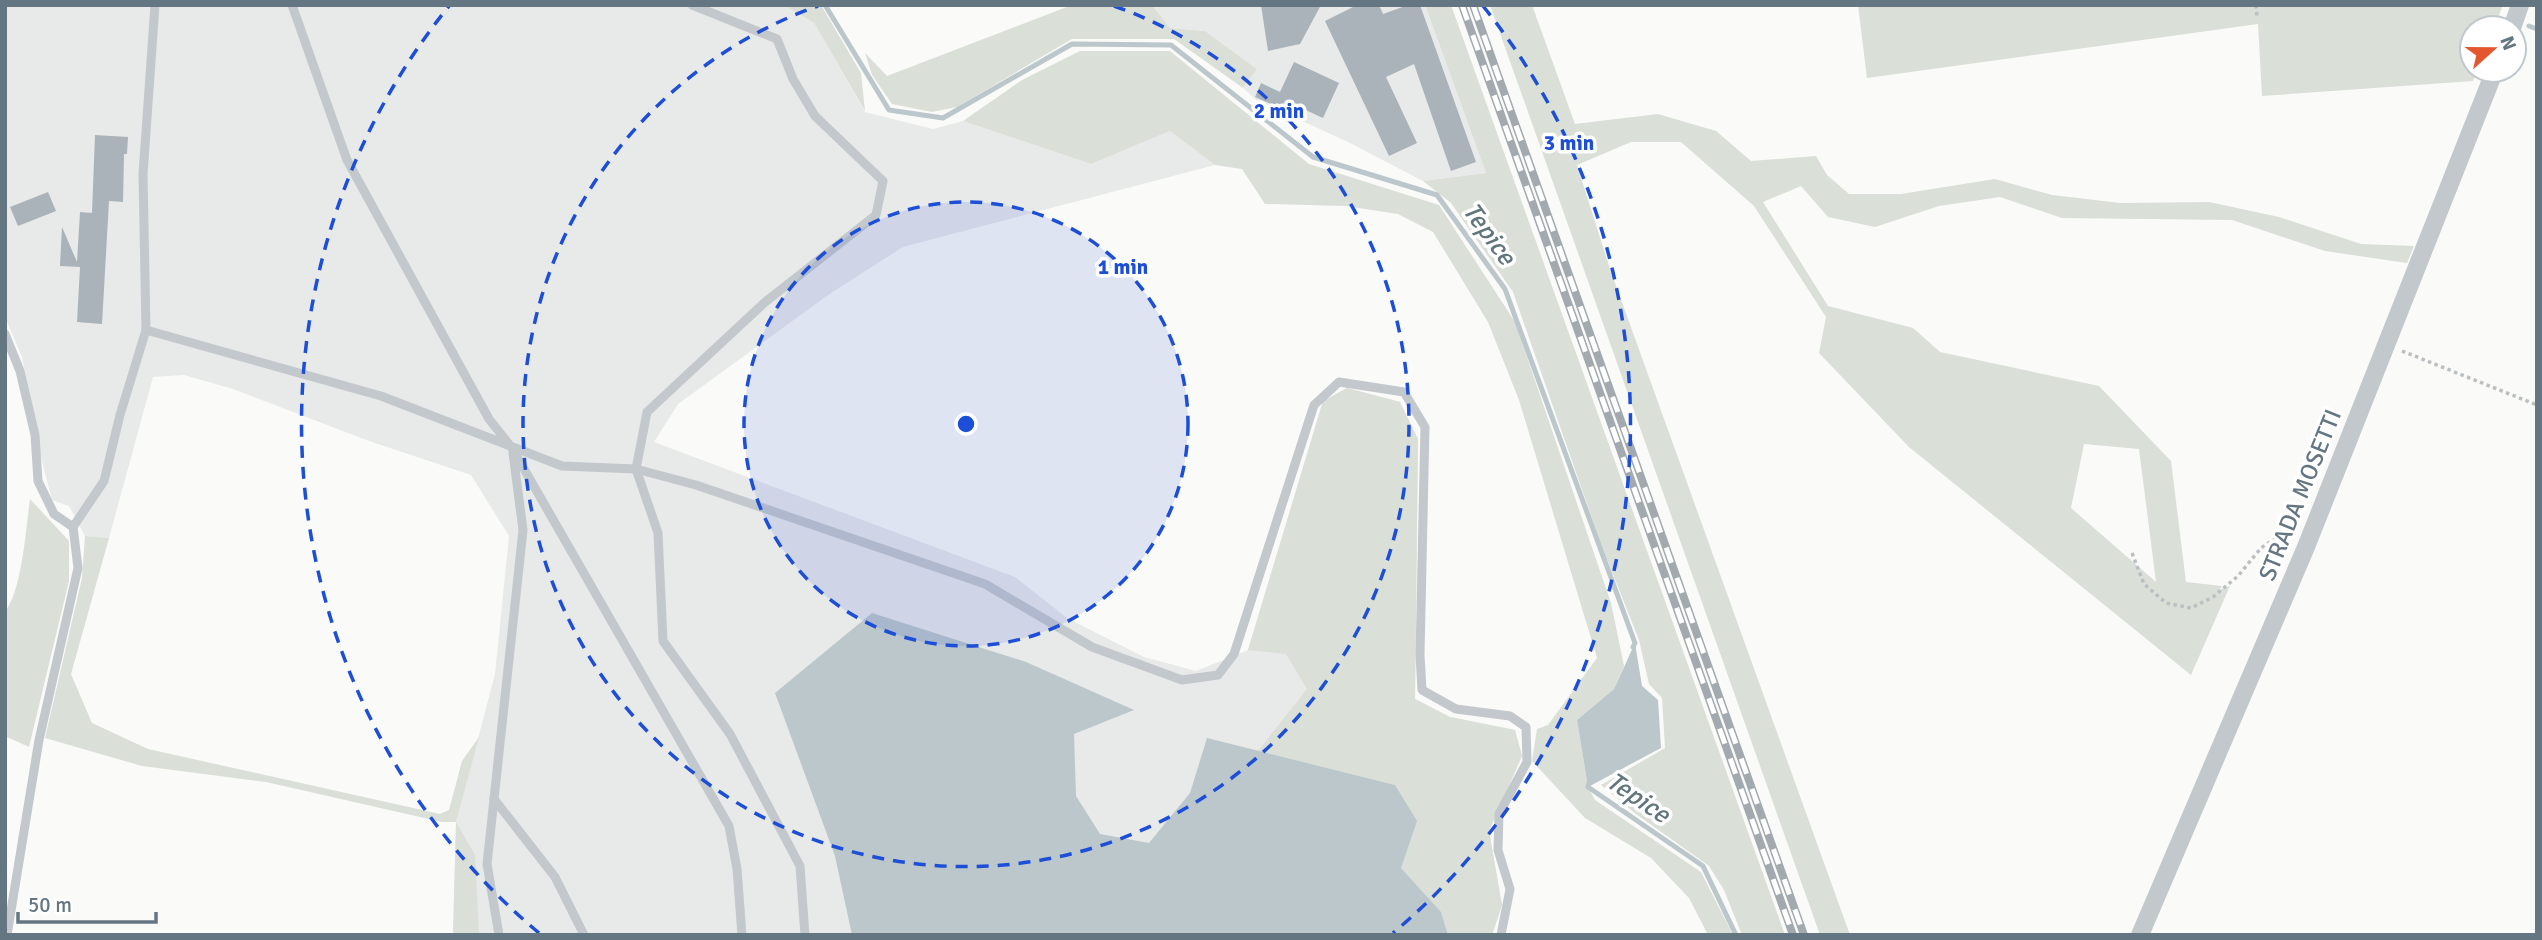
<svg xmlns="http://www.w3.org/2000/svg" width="2542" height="940" font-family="Signika,sans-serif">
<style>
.built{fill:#e8e9e9}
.green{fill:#dadfd7;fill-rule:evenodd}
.water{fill:#bbc7cb}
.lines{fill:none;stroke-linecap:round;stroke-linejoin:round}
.stream{stroke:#bbc7cb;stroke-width:5}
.building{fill:#aab3b9}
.path{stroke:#bbbfc2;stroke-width:3.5;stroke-dasharray:3.5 3.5;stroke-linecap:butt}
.lane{stroke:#c3c8cc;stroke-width:9}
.street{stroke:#c3c8cc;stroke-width:18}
.rail-casing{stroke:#a2aab0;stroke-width:8}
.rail{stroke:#fff;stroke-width:5;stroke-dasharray:16;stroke-linecap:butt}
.ring{fill:none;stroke:#1d4ed8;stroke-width:3.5;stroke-dasharray:12 9}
.labels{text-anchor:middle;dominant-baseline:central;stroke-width:7;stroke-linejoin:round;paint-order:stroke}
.street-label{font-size:24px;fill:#657683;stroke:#fff}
.water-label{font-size:26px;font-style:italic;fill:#60757c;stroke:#fff}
.centre{fill:#1d4ed8;stroke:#fff;stroke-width:3.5}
.ring-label{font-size:21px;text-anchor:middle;font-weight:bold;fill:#1d4ed8;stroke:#fff;stroke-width:7;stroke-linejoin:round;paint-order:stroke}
</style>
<rect width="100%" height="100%" fill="#fafaf8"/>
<g class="built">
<polygon points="5,5 784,5 814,23 865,112 933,129 963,121 1091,164 1170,131 1215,165 903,247 831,293 678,404 654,442 1015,577 1067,618 1144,657 1196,671 1248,650 1323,401 1347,388 1400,402 1418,439 1415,699 1450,717 1515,730 1522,756 1489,831 1502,905 1492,935 453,935 456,822 495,674 509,536 471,475 369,441 233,389 184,375 153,377 109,538 85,536 69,506 52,500 42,461 22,357 5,317"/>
<polygon points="1152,5 1425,5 1486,173 1423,181 1350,143 1255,99 1243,88 1257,69 1205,31 1170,28"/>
</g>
<g class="green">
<polygon points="784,5 821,5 861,73 865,111 814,23"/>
<polygon points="1072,5 1152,5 1170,28 1205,31 1257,69 1243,88 1174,39 1072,39 957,107 932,112 892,104 872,75 865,53 887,76"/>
<polygon points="1425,5 1451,5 1785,935 1742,935 1724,890 1709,866 1636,814 1601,785 1665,748 1662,698 1649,684 1639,640 1601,544 1513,292 1451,203 1423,181 1486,173"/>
<path d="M1490 5H1532L1575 124 1658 114 1716 131 1751 161 1816 156 1827 175 1849 194H1901L1995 179 2052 195 2120 203 2209 202 2279 217 2361 244 2414 246 2407 263 2325 251 2232 220 2062 218 2000 197 1939 206 1875 227 1828 217 1801 186 1763 202 1828 306 1913 328 1940 352 2099 386 2171 461 2186 582 2222 586 2219 590 2230 586 2191 675 1909 447 1819 353 1826 317 1754 206 1681 142H1631L1577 165 1610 269 1850 935H1820ZM2084 444 2139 449 2156 582 2071 508Z"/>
<polygon points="1858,5 2503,5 2494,28 2472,28 2472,70 2477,70 2473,81 2262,96 2258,24 1867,78"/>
<polygon points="1080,51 1170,51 1309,164 1439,205 1515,322 1611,603 1624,666 1614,689 1577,720 1588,787 1595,800 1701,872 1733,935 1708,935 1689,898 1651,858 1585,818 1532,761 1537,729 1548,725 1597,658 1519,400 1488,322 1433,232 1398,214 1346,206 1265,204 1242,169 1215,165 1170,131 1091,164 963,121 1022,80"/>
<polygon points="1347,388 1400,402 1418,439 1415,699 1450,717 1515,730 1522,756 1489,831 1502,905 1492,935 1448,935 1441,912 1401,868 1416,821 1395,785 1258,751 1307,689 1286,654 1248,650 1323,401"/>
<path d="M30 499 69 541V581L29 747 5 736V612C22 590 26 528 30 499Z"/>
<polygon points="85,536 109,538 71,674 92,723 148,749 440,814 449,810 462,761 479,737 456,822 475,855 479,935 453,935 456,822 442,822 266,782 142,766 45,738 82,578"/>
</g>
<g class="water">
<polygon points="872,613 1026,662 1134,710 1074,734 1076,796 1100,834 1149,843 1190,793 1207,738 1395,785 1417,821 1401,868 1441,912 1448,935 852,935 835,856 775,693"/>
<polygon points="1635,643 1642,686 1658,700 1661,748 1588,787 1577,720 1614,689"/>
</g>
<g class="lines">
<g class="stream">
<polyline points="825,5 889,110 943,118 1072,44 1171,45 1313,157 1437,195 1505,289 1635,643 1633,647"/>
<polyline points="2529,26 2537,29"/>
<polyline points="1589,783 1588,787 1703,866 1736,935"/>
</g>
</g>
<g class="building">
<polygon points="1261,5 1321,5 1300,44 1268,51"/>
<polygon points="1357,5 1379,5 1383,14 1408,5 1420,5 1476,162 1451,171 1414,64 1386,77 1417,143 1389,156 1325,21"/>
<polygon points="1294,62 1339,83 1323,118 1297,106 1293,114 1255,97 1261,83 1280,92"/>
<polygon points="95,135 128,137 127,154 124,154 123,202 109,201 102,324 77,322 80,267 60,266 62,227 77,262 80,212 92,213"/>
<polygon points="48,192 56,211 18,226 10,207"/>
</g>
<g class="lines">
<g class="path">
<polyline points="2256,5 2257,16"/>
<polyline points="2402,351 2537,405"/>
<polyline points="2132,553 2144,584 2166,603 2191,608 2213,597 2238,576 2261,548 2294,526"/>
</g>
<g class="lane">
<polyline points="292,5 347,160 489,419 512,448 729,826 737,869 742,935"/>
<polyline points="692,5 777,39 793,79 815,116 883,181 876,215 764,303 647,412 636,469 658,533 663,641 730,734 800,866 805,935"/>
<polyline points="146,330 381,396 562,466 636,469 696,485 985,584 1092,647 1182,680 1218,675 1234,654 1314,405 1339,382 1404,392 1425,427 1420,655 1422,690 1456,709 1510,716 1526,727 1527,762 1499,814 1498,850 1510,889 1501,935"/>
<polyline points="5,334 20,371 35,435 38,481 54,514 73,527"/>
<polyline points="494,799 555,877 584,935"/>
<polyline points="7,935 39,740 78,568 73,527 104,481 120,415 146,330 143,174 155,5"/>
<polyline points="499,935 487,864 523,530 513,453"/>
</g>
<g class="street">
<polyline points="2512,28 2520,5"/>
<polyline points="2140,935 2306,547 2495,70"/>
</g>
<g class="rail-casing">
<g id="rail">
<polyline points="1462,5 1793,935"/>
<polyline points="1473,5 1804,935"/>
</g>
</g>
<use href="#rail" class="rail"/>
</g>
<circle cx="966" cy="424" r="222" fill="#1d4ed8" fill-opacity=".12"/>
<g class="ring">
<circle cx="966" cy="424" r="222"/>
<path d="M1114 6A443 443 0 1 1 818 6"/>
<path d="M539 933A665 665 0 0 1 449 6M1483 6A665 665 0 0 1 1393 933"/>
</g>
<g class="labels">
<g class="street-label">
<text transform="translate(2300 495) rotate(-68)">STRADA MOSETTI</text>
</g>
<g class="water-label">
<text transform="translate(1489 234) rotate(54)">Tepice</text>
<text transform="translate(1638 798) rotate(34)">Tepice</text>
</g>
</g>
<circle cx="966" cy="424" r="10" class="centre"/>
<g class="ring-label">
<text x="1279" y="118">2 min</text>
<text x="1569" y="150">3 min</text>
<text x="1123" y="274">1 min</text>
</g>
<rect width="2542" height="940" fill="none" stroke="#657683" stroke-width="14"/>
<g transform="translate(2493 49) rotate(69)"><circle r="33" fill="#ffffff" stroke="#c1c8cd" stroke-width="2"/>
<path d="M0-5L12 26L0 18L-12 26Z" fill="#e4572e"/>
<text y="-10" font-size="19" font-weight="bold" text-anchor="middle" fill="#657683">N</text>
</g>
<path d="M18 912v10h138v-10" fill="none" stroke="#657683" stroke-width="3.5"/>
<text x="28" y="912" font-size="21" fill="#657683" stroke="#ffffff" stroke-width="5" paint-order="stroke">50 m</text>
</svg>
